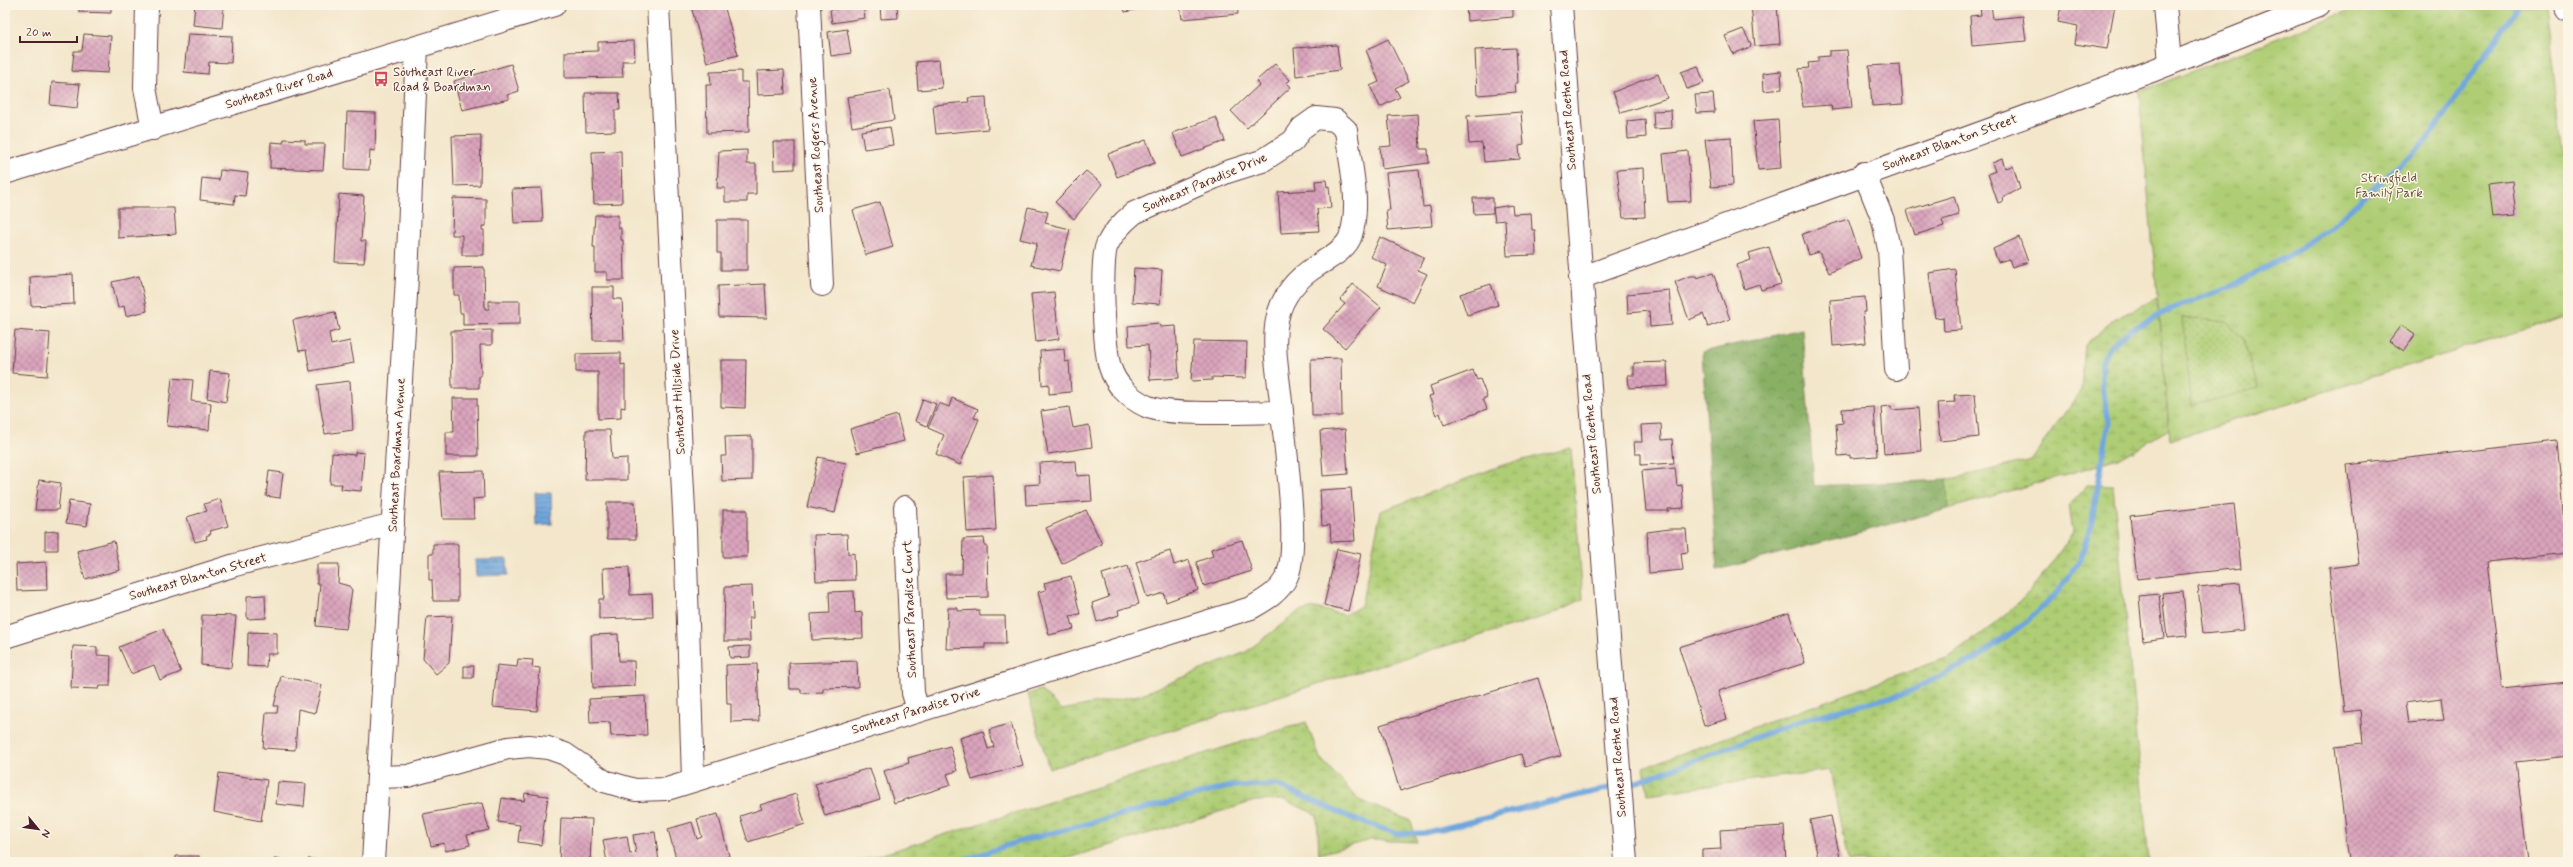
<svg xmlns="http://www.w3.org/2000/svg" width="2573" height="867" font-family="Mynerve,sans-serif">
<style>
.forest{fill:url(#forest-crowns);stroke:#6a6848}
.wetland{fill:url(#wetland-marsh);stroke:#7c7650}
.park{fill:url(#park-tufts);stroke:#7c7650}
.garden{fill:url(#garden-dots);stroke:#7c7650}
.water{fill:url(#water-rules);stroke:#5c6284}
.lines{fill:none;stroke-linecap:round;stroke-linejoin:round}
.stream{stroke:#6fa6dd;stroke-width:5.5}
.building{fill:url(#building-cross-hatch);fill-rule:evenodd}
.minor-casing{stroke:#633d43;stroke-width:24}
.minor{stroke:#fff;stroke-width:22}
.labels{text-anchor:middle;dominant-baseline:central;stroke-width:3;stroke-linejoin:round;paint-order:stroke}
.poi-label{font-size:13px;fill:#4a1f2b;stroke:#fcf5e5;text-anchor:start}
.street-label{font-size:13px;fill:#4a1f2b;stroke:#fcf5e5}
.park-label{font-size:13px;fill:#685341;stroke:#fcf5e5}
</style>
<defs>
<pattern id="forest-crowns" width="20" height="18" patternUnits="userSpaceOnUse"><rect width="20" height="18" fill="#8ab066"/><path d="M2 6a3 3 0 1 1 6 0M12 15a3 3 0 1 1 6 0" fill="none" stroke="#738f54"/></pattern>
<pattern id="wetland-marsh" width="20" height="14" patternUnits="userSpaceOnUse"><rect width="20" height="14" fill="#aecd74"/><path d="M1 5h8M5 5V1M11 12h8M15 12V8" fill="none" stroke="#97b065"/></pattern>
<pattern id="park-tufts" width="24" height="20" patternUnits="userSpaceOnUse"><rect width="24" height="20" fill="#aecd74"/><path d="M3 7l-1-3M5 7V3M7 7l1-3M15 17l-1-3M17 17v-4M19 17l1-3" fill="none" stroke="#97b065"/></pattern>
<pattern id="garden-dots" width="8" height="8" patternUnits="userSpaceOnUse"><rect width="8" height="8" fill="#aecd74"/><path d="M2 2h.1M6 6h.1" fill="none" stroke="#97b065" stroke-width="1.8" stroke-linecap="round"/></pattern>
<pattern id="water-rules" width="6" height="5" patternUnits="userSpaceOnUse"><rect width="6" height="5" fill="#6fa6dd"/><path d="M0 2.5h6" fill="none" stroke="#5d87b3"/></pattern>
<pattern id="building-cross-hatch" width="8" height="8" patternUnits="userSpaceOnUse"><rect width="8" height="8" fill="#daa5bd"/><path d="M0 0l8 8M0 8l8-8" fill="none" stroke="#b3869a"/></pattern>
</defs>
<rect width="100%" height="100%" fill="#fcf5e5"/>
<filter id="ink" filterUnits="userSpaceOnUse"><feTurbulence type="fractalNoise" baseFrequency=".025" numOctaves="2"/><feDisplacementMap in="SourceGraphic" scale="8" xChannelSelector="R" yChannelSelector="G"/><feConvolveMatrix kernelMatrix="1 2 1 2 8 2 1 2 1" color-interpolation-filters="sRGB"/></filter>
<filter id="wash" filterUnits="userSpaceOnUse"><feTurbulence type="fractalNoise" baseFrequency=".012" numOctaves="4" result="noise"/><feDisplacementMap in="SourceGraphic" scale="16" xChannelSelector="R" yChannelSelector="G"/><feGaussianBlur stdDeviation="0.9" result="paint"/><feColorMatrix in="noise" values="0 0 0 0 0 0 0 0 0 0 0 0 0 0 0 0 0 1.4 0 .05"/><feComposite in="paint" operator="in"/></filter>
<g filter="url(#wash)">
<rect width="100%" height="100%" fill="#f3e6ca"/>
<polygon class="forest" points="1802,329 1814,486 1947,480 1948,509 1717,570 1702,352"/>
<g class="wetland">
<polygon points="2157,298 2169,429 2119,459 1948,509 1947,480 2031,460 2081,390 2085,345 2113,320"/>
<polygon points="1571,448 1583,599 1550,615 1330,680 1049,769 1028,694 1040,690 1062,710 1139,695 1246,652 1298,612 1315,608 1344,615 1361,606 1381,511 1503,465"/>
<path d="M2087 485 2113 486 2149 862H1848L1830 770 1648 794 1644 767 1949 657C1974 639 2000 622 2021 600 2042 580 2057 555 2073 532L2069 505Z"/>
<polygon points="1306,722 1320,758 1359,800 1411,821 1417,842 1370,840 1319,854 1317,815 1285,800 1255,801 1055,862 857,862"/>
</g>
<polygon class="park" points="2363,5 2548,5 2568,179 2568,316 2170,440 2139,92"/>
<polygon class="garden" points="2182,317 2226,322 2243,338 2258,388 2192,406"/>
<g class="water">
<polygon points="535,493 551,493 552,525 536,526"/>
<polygon points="507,559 508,575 476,576 475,560"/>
</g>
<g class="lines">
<g class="stream">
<polyline points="1625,785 1640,781 1802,720 1906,693 1977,658 2029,620 2059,590 2080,561 2092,520 2109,422 2102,387 2102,361 2110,347 2130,330 2171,309 2230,287 2286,257 2330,228 2429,138 2519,5"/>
<polyline points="958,862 1018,842 1231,786 1277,785 1354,819 1398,834 1424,833 1617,786"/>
</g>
</g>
<g id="blocks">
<g class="building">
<polygon points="79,5 111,5 111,13 79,12"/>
<polygon points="195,5 242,5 242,8 224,6 222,28 193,25"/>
<polygon points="708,5 724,5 738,55 707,63 692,10"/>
<polygon points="836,5 863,5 865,18 832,23 830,10 836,9"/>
<polygon points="880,5 897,5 898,18 881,19"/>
<polygon points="1123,5 1151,5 1151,6 1125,12"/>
<polygon points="1180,5 1237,5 1238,14 1182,19"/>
<polygon points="1466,5 1513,5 1513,17 1467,21"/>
<polygon points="1751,5 1777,5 1780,44 1755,46"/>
<polygon points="1980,5 1991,5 1993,19 2023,16 2026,41 1972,46 1970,16 1981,15"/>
<polygon points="2061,5 2115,5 2107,49 2075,44 2078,26 2058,22"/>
<polygon points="847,29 851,53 831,56 828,32"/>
<polygon points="1743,29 1751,44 1750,47 1733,54 1725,36"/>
<polygon points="84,34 111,36 108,73 72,71 74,51 82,51"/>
<polygon points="188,34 232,36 231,63 209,62 208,74 184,72"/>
<polygon points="1388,39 1409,81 1395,88 1400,97 1380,107 1370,86 1379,82 1366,50"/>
<polygon points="634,41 635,61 622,61 623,77 565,78 565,52 598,51 598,42"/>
<polygon points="1337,45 1340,70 1296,76 1294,48"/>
<polygon points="1516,48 1518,83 1515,83 1516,92 1477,95 1475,50"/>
<polygon points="1847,50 1852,108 1832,110 1831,105 1803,107 1799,69 1809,68 1808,63 1818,62 1818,57 1829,56 1829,51"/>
<polygon points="939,60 942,88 918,90 916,62"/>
<polygon points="511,64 519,91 507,95 509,99 462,110 454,81"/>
<polygon points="1275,64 1290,80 1287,83 1291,87 1247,128 1231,111 1259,85 1256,81"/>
<polygon points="1900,64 1903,104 1872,106 1869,66"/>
<polygon points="1698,66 1704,83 1687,89 1681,72"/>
<polygon points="784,70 785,94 758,95 757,71"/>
<polygon points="741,71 741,82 748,82 749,132 707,133 706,85 711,85 710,72"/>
<polygon points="1781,71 1782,89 1764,91 1763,73"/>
<polygon points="1658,74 1667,98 1621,113 1613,92"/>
<polygon points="52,82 80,84 77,108 50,105"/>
<polygon points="890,90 894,120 852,127 847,97"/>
<polygon points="585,93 619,93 620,110 615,110 615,131 586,132"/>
<polygon points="1713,94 1715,112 1697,113 1695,95"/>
<polygon points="986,97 988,129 936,134 933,105 969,102 968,98"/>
<polygon points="1671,110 1672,128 1654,129 1653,111"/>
<polygon points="347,112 376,113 375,151 370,150 369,170 345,169"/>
<polygon points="1521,112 1524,145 1519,146 1520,159 1484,162 1482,143 1469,144 1467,116"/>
<polygon points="1418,114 1420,149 1428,149 1429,163 1382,169 1380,147 1391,146 1388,116"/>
<polygon points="1216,117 1225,141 1182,157 1173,133"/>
<polygon points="1645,119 1646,137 1628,139 1627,121"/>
<polygon points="1778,119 1781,168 1758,170 1753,121"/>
<polygon points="890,127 893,145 864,149 861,131"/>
<polygon points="481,135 480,185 454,186 452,136"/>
<polygon points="1731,137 1733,185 1711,187 1705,139"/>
<polygon points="284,139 305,140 305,144 325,144 323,170 270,168 271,142 283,143"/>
<polygon points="1146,140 1155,163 1117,177 1108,154"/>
<polygon points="773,142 795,142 795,169 774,170"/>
<polygon points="747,150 747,164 756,164 756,194 747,194 747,202 725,202 725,188 717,188 719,151"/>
<polygon points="621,151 622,203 594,204 592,152"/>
<polygon points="1688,151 1691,201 1668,202 1663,154"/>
<polygon points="2002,159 2005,168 2013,166 2020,189 2002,198 2003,201 1998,203 1988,174 1995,171 1992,163"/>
<polygon points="1643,168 1645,217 1623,218 1617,170"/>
<polygon points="220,170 248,173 245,196 235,195 234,204 200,200 202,178 219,180"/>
<polygon points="1419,170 1423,207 1430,206 1432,226 1388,230 1386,210 1390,210 1386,173"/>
<polygon points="1086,171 1102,184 1074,219 1055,202"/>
<polygon points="1326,180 1327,187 1329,186 1331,208 1317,209 1319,231 1281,233 1278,192 1316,190 1315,181"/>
<polygon points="2512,181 2516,216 2492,218 2488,184"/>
<polygon points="541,188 543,222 514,223 512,189"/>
<polygon points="339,194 364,196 361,241 366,241 364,263 335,262"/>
<polygon points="1954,196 1959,215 1942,220 1944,226 1915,235 1907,210"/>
<polygon points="453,198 486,199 486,226 482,226 482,230 484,230 484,255 462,255 462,235 452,235"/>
<polygon points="1473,198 1493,198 1493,213 1474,214"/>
<polygon points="880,202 893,247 866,255 853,210"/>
<polygon points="1512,205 1513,214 1531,213 1532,230 1535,230 1536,255 1507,256 1505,220 1495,221 1493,208"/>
<polygon points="1028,207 1048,212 1045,223 1070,229 1060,271 1031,265 1037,243 1020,239"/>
<polygon points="118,208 174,208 176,234 118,238"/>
<polygon points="595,215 618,215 618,228 621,228 621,240 623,240 624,280 607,280 607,272 595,272 595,247 593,247"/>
<polygon points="1848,219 1861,258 1829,273 1819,252 1809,255 1802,234"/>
<polygon points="717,220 747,220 747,270 721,270 721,253 717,253"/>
<polygon points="1380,237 1424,257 1418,270 1427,274 1413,302 1378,286 1387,265 1371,257"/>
<polygon points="2019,237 2028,262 2012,267 2009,259 1998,262 1993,249"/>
<polygon points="1769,247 1781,284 1761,290 1759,284 1744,289 1737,265 1751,260 1749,253"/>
<polygon points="484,267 485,309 489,309 489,301 520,301 520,324 463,325 463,313 460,313 459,295 454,295 454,268"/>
<polygon points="1134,268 1162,270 1160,304 1132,302"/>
<polygon points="1955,269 1961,330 1944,331 1943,317 1935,318 1929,273"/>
<polygon points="1713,273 1730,319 1708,327 1703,314 1689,320 1675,282 1690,276 1696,276 1697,278"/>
<polygon points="73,274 74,304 31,306 30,277"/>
<polygon points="139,276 147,311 126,316 124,306 118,308 112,282"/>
<polygon points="765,284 767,318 719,317 718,286"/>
<polygon points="1353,284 1381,307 1345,348 1323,329 1345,304 1340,300"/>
<polygon points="1491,284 1498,305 1467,315 1460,294"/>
<polygon points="592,287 614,287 614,299 622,299 624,340 593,340"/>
<polygon points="1669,290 1672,325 1650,327 1649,311 1628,313 1627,294"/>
<polygon points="1054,292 1059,339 1036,342 1031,294"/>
<polygon points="1865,297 1866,312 1863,312 1866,343 1833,346 1830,300"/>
<polygon points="335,312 339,330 329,333 331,345 350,341 354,363 310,371 306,350 299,351 293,320"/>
<polygon points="1159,323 1160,327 1176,326 1179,378 1150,380 1148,345 1129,346 1128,326"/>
<polygon points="2401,325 2415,335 2404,351 2389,341"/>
<polygon points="15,330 50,333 47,376 12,373"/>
<polygon points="492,330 492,345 480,345 481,376 479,376 479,388 452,388 451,331"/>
<polygon points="1194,341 1247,342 1246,378 1212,377 1212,380 1191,381"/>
<polygon points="1064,349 1065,362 1069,361 1071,392 1049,394 1049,384 1042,385 1040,351"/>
<polygon points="621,353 621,365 625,364 625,408 621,407 621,418 598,419 598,372 576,372 576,354"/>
<polygon points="1341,358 1342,416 1312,416 1311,359"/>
<polygon points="721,360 746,360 745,408 721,407"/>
<polygon points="1667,362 1668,386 1629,388 1628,375 1634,375 1634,363"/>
<polygon points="1473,370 1477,380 1480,379 1487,397 1483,399 1487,409 1444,425 1440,413 1436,415 1429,396 1433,395 1430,386"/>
<polygon points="210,371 230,373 226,402 207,398"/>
<polygon points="172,378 193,380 191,401 211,403 209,430 167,426"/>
<polygon points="350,381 353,430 325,434 317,385"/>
<polygon points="1975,394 1979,437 1940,441 1937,403 1955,402 1954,395"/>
<polygon points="453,398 477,398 478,456 446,456 446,432 454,432"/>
<polygon points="952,398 978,409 974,418 979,419 960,465 936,454 944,435 928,428 939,403 949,407"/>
<polygon points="923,399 936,404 927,426 915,421"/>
<polygon points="1891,406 1892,410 1918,408 1921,451 1884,454 1881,407"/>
<polygon points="1069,407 1073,428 1089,425 1092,447 1048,454 1041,411"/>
<polygon points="1874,407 1877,456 1850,458 1850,455 1838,456 1836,424 1843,423 1842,409"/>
<polygon points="897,415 904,441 857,453 850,429"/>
<polygon points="1661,424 1662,440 1672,439 1674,463 1641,465 1641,454 1635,454 1634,442 1642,442 1641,425"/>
<polygon points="1345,429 1348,474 1323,476 1320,431"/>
<polygon points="586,430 610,430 612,459 627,458 627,480 585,480"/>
<polygon points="752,436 752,480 722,481 721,456 726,456 725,437"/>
<path d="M2557 441 2568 553 2487 562 2502 689 2568 682V756L2516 762 2528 862H2349L2335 747 2363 744 2360 710 2345 712 2329 568 2359 564 2347 465ZM2441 698 2444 720 2408 723 2405 703Z"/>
<polygon points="355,452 364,453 361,491 341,489 342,484 330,484 332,453 355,455"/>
<polygon points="818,457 846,463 835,513 807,507"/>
<polygon points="1076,461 1077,476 1090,475 1092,501 1026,505 1025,485 1040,484 1039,463"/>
<polygon points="1675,468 1677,486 1682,485 1684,508 1668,509 1669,511 1646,511 1642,471"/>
<polygon points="269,471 283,473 280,498 266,496"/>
<polygon points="483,471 484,498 473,499 474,519 443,519 439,472"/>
<polygon points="993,475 996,530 967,532 964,477"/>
<polygon points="39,480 61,483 58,510 35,510"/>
<polygon points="1351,488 1355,541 1331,542 1330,525 1322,526 1320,490"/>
<polygon points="220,499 228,526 210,531 211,534 206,536 207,539 195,542 187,517 207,511 204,504"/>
<polygon points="69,501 90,504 87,526 66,523"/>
<polygon points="607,502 635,502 636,539 607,539"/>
<polygon points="2234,504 2241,568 2137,579 2130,516"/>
<rect x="723" y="510" width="24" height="47"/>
<polygon points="1086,510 1102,544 1062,564 1046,528"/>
<polygon points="1670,529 1686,529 1688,552 1681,553 1683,570 1649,573 1647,532"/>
<polygon points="58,531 58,550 45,550 45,532"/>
<polygon points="847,534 848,554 854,553 855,580 816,581 814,535"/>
<polygon points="984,538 985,546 987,546 988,597 946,598 945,574 962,574 963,539"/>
<polygon points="1242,540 1252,571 1204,586 1196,562 1213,556 1211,549"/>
<polygon points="114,541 120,570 85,579 77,551"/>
<polygon points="433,544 458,544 458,601 433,601 432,580 429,580 429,554 433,554"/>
<polygon points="1337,549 1361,554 1348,611 1324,605"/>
<polygon points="1170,551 1174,565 1189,560 1198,590 1166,602 1164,593 1147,598 1136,562"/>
<polygon points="46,562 47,590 17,591 16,564"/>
<polygon points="317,564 339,564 338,583 349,586 352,590 346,629 316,626 320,584 317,584"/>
<polygon points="1128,566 1139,604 1118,610 1119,615 1097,622 1092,603 1109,597 1102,574"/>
<polygon points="629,567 630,595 652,594 653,617 599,619 599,599 604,599 603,568"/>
<polygon points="1071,576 1080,614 1070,616 1074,629 1049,635 1038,592 1046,590 1044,583"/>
<polygon points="2240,583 2245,630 2203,634 2198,587"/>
<polygon points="752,586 753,618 749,618 750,641 724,641 725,587"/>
<polygon points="854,591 855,613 862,612 863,638 812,640 811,614 830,613 829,592"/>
<polygon points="2183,591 2187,636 2167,638 2162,593"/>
<polygon points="2159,594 2164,638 2143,641 2139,596"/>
<polygon points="265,595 266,618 247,619 247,596"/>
<polygon points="948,608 958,608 958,611 979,610 980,616 1005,616 1006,644 985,644 985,648 946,649"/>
<polygon points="1789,613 1805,663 1718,691 1727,719 1704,726 1679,647"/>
<polygon points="202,615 236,616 231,668 201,665"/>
<polygon points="452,616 449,663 436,674 423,659 427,617"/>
<polygon points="163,629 181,672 160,680 154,665 131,674 119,647"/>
<polygon points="248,632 277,633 277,654 267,654 266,667 247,666"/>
<polygon points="618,634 619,661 634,661 635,686 593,688 591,635"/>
<polygon points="73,646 97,647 97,655 111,656 110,686 100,686 99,689 71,688"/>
<polygon points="750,646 750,657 730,658 729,647"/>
<polygon points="518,659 533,660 532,667 540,668 537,711 493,707 497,665 517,667"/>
<polygon points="857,661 858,687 823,688 823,692 801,693 801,689 790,689 789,663"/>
<polygon points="757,664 759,721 731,722 731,704 727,704 726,665"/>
<polygon points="464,666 474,666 473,678 464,678"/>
<polygon points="281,676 322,685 315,713 298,709 295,750 263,748 266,713 277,713 278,706 274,706"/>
<polygon points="1538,678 1561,756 1525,767 1521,754 1400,791 1380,725"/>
<polygon points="645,696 647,735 611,736 610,722 590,723 589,699"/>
<polygon points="1011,723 1023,765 972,780 960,738 983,731 988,749 994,747 989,730"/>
<polygon points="950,746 957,771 947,774 951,785 894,803 884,771 909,763 908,758"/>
<polygon points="870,768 880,799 825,816 815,784"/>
<polygon points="219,773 267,780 261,821 214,812"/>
<polygon points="278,782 306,784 304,807 276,804"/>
<polygon points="525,793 548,796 541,845 518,842 520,825 498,822 502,798 524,801"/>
<polygon points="796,794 805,824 748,842 740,816 762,809 760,805"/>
<polygon points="482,803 489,830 467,835 470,845 446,851 444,843 431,846 423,814"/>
<polygon points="718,814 729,856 715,860 716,862 677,862 668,829 692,822 697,839 702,837 697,819"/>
<polygon points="1831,816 1841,862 1819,862 1810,820"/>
<polygon points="561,818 592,819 590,862 559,862"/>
<polygon points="1784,826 1786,862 1702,862 1702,850 1721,849 1720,830"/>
<polygon points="655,832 659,862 607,862 603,840 627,836 630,854 636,853 633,835"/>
<rect x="176" y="856" width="23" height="6"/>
<polygon points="274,859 289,860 289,862 274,862"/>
<polygon points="308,859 328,860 328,862 308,862"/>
</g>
</g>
</g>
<g filter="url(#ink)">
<use href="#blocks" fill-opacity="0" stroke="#633d43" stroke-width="1"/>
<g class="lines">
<g class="minor-casing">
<g id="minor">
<polyline points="147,5 145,88 153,129"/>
<polyline points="658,5 685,530 693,779"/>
<polyline points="809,5 822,285"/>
<polyline points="1561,5 1626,862"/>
<polyline points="2165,5 2170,63"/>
<polyline points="2567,5 2568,10"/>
<path d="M1316 118 1335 120 1346 130C1350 163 1361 202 1351 235 1347 249 1329 258 1318 265 1258 302 1277 353 1282 412 1253 412 1168 417 1146 406 1129 398 1115 384 1110 367 1104 351 1100 260 1107 245 1113 232 1123 222 1134 213L1227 172 1262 161 1293 141 1302 128Z"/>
<polyline points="5,173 554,5"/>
<polyline points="1864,173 1883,220 1889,249 1896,369"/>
<polyline points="1580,278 2149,72 2319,5"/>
<polyline points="905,507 913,693 918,710"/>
<polyline points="5,637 235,565 393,524"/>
<path d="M379 777 408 776 508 748 529 746 548 748 565 754 604 781 635 790 667 789 1251 608C1265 600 1280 592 1287 576 1300 548 1285 448 1282 412"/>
<polyline points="373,862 407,277 417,47"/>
</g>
</g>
<use href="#minor" class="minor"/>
</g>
</g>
<defs>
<g id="bus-bare" transform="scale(1.2)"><path d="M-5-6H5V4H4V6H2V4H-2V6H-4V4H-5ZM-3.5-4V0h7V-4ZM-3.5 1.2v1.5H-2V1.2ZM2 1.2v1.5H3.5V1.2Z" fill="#d1495b" stroke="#fcf5e5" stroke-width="2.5" paint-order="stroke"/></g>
</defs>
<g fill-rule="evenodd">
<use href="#bus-bare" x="381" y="79"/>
</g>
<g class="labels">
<g class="poi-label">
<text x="393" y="72">Southeast River<tspan x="393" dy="15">Road &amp; Boardman</tspan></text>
</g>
<g class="street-label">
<text transform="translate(279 89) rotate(-17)">Southeast River Road</text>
<text transform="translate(1568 110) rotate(-94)">Southeast Roethe Road</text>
<text transform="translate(1950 143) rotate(-20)">Southeast Blanton Street</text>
<text transform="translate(816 145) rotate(-93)">Southeast Rogers Avenue</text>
<text transform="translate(1205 183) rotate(-23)">Southeast Paradise Drive</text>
<text transform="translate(678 392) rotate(-93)">Southeast Hillside Drive</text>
<text transform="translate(1592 434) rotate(-95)">Southeast Roethe Road</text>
<text transform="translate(397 455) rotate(-87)">Southeast Boardman Avenue</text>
<text transform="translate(198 577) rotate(-16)">Southeast Blanton Street</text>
<text transform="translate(910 609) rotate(-92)">Southeast Paradise Court</text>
<text transform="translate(916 711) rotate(-17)">Southeast Paradise Drive</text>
<text transform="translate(1618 757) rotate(-94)">Southeast Roethe Road</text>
</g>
<g class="park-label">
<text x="2389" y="178">Stringfield<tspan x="2389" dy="15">Family Park</tspan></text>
</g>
</g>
<rect width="2573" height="867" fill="none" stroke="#fcf5e5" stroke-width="20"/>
<g transform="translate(38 829) rotate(119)" stroke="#fcf5e5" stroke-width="3" paint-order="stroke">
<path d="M0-3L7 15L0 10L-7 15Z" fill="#4a1f2b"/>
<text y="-6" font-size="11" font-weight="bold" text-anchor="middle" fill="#4a1f2b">N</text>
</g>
<path d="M20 36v6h57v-6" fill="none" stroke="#4a1f2b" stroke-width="2"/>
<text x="26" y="36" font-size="12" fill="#4a1f2b" stroke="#fcf5e5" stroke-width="3" paint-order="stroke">20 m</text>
</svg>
